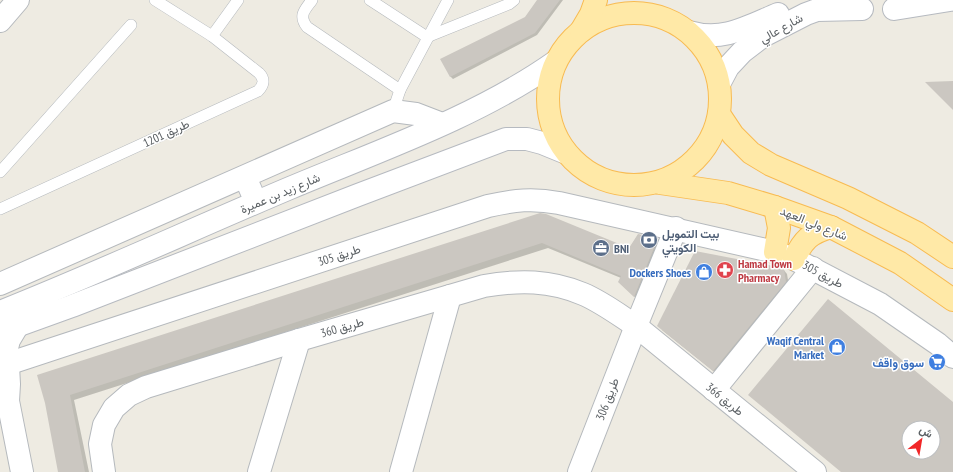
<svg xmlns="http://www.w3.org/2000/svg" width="953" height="472" font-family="'PT Sans Narrow',Vazirmatn,sans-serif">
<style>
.shadow{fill:#0003}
.building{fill:#cbc7c1;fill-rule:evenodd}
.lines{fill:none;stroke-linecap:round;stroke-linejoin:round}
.lane-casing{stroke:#b5b9bd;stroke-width:12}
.street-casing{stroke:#b5b9bd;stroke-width:24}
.secondary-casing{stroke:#b6bac0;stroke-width:24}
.primary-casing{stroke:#f8bb52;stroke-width:24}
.lane{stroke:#fff;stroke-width:11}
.street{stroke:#fff;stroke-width:22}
.secondary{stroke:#fff;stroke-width:22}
.primary{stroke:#ffe9a7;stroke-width:22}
.labels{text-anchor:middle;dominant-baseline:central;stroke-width:3;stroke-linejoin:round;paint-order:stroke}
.street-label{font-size:12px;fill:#5b6064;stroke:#fff}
.service-label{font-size:12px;font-weight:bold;fill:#4e5e75;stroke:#fff;text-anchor:start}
.health-label{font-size:12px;font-weight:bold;fill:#be3a42;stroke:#fff;text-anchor:start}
.shop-label{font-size:12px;font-weight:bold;fill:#366cbe;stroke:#fff;text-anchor:end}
</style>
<rect width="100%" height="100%" fill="#eeebe2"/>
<g class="shadow">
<polygon points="538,0 563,0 537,35 453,79 450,76 525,18"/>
<polygon points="541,214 629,249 638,235 658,239 663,244 639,301 619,282 621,278 548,248 74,400 89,472 59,472 46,403"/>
<polygon points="783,269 787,274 789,286 717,374 662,330"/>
</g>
<g class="building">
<polygon points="537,0 560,0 535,33 450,77 440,59 525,17"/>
<polygon points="953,81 953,110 925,82"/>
<polygon points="540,213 546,214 629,248 638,234 658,238 634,297 618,282 621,276 542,243 70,395 85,472 58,472 45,403 37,375"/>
<polygon points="695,251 779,267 784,269 786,282 713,371 657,326"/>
<path d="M828 299 953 402V472H841L748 395ZM909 428H933V452H909Z"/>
</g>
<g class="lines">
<g class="lane-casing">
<g id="lane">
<path d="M312 0C305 10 298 15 307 27L400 90"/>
<polyline points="370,0 427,37 509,4 514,0"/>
<polyline points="212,36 238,0"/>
<polyline points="393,111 400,90 448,0"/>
<polyline points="0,172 131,25"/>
<path d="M0 209 258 91C264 85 265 79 259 73L212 36 155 0"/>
</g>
</g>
<g class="street-casing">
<g id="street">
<polyline points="0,21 18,0"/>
<polyline points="0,284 393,111 416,114 442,124"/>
<polyline points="18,325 9,340 7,348 9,384 8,401 22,472"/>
<path d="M7 364 488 206C514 200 533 198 559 203L775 252 794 259 880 304 938 344 953 357"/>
<polyline points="714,390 813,268"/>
<path d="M104 472 100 444 104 425 114 408 129 395 146 387 299 340 484 286C519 280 550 280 583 294 602 302 619 315 636 326L815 472"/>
<polyline points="259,472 299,340"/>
<polyline points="401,472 450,296"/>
<polyline points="579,472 636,326 676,228"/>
</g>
</g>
<g class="secondary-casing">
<g id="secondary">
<polyline points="894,9 950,0"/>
<path d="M689 32C723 42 747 27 778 14"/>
<polyline points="719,84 728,67 742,52 763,36 806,14 817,10 862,9"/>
<polyline points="245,177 256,202"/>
<path d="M0 312C98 273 193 229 290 188 378 151 477 117 555 62"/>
<polyline points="0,332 72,306 358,195 506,139 527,139 542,143 564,152"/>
</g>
</g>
<g class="primary-casing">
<g id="primary">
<circle cx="634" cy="99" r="86"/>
<polyline points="581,31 591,14 596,0"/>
<polyline points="719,114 733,135 751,153 771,165 848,198 917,233 953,257"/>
<polyline points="660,183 728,193 775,207 831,227 900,263 953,300"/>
<polyline points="775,207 779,228 775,252"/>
<path d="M794 259C803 240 810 233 831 227"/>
</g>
</g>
<use href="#lane" class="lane"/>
<use href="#street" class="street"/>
<use href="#secondary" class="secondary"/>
<use href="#primary" class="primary"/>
</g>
<defs>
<g id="bank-disc" transform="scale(0.9)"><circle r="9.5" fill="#5c6f8a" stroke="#fff"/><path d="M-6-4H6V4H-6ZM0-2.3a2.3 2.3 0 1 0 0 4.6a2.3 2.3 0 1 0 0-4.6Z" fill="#fff"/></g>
<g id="office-disc" transform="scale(0.9)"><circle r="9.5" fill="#5c6f8a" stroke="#fff"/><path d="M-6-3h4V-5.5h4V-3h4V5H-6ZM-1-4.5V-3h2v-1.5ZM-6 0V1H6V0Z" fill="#fff"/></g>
<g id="pharmacy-disc" transform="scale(0.9)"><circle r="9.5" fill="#e0444e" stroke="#fff"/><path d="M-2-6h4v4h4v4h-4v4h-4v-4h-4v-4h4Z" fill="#fff"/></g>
<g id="shop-disc" transform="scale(0.9)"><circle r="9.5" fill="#3f7fe0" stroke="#fff"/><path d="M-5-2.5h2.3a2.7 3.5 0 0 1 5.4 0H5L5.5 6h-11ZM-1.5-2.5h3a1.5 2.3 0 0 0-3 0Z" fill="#fff"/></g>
<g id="supermarket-disc" transform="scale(0.9)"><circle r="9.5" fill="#3f7fe0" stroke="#fff"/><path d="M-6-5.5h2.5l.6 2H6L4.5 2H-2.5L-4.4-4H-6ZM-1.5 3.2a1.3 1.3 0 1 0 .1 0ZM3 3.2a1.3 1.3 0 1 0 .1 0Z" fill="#fff"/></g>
</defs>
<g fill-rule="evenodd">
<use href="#bank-disc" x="649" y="240"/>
<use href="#office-disc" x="601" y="248"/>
<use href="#pharmacy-disc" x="725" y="270"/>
<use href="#shop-disc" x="704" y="272"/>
<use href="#shop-disc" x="837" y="347"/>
<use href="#supermarket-disc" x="937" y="362"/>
</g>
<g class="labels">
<g class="street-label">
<text transform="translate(781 28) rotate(-29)">شارع عالي</text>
<text transform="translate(166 133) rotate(-25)">طريق 1201</text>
<text transform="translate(280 193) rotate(-23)">شارع زيد بن عميرة</text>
<text transform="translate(814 223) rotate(22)">شارع ولي العهد</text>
<text transform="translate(339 255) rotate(-18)">طريق 305</text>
<text transform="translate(823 274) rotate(28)">طريق 305</text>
<text transform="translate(342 327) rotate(-16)">طريق 360</text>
<text transform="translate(607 399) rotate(-69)">طريق 306</text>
<text transform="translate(725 399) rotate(39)">طريق 366</text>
</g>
<g class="service-label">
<text x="662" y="233">بيت التمويل<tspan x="662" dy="14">الكويتي</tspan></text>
<text x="614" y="248">BNI</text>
</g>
<g class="health-label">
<text x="738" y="263">Hamad Town<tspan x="738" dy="14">Pharmacy</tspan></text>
</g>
<g class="shop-label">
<text x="691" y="272">Dockers Shoes</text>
<text x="824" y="340">Waqif Central<tspan x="824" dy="14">Market</tspan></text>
<text x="924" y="362">سوق واقف</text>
</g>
</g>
<g transform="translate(921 440) rotate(31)"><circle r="19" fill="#ffffff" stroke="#bdbfc1"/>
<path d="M0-3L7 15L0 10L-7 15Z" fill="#f12627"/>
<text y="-6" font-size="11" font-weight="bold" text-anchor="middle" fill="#5b6064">ش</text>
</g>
</svg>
